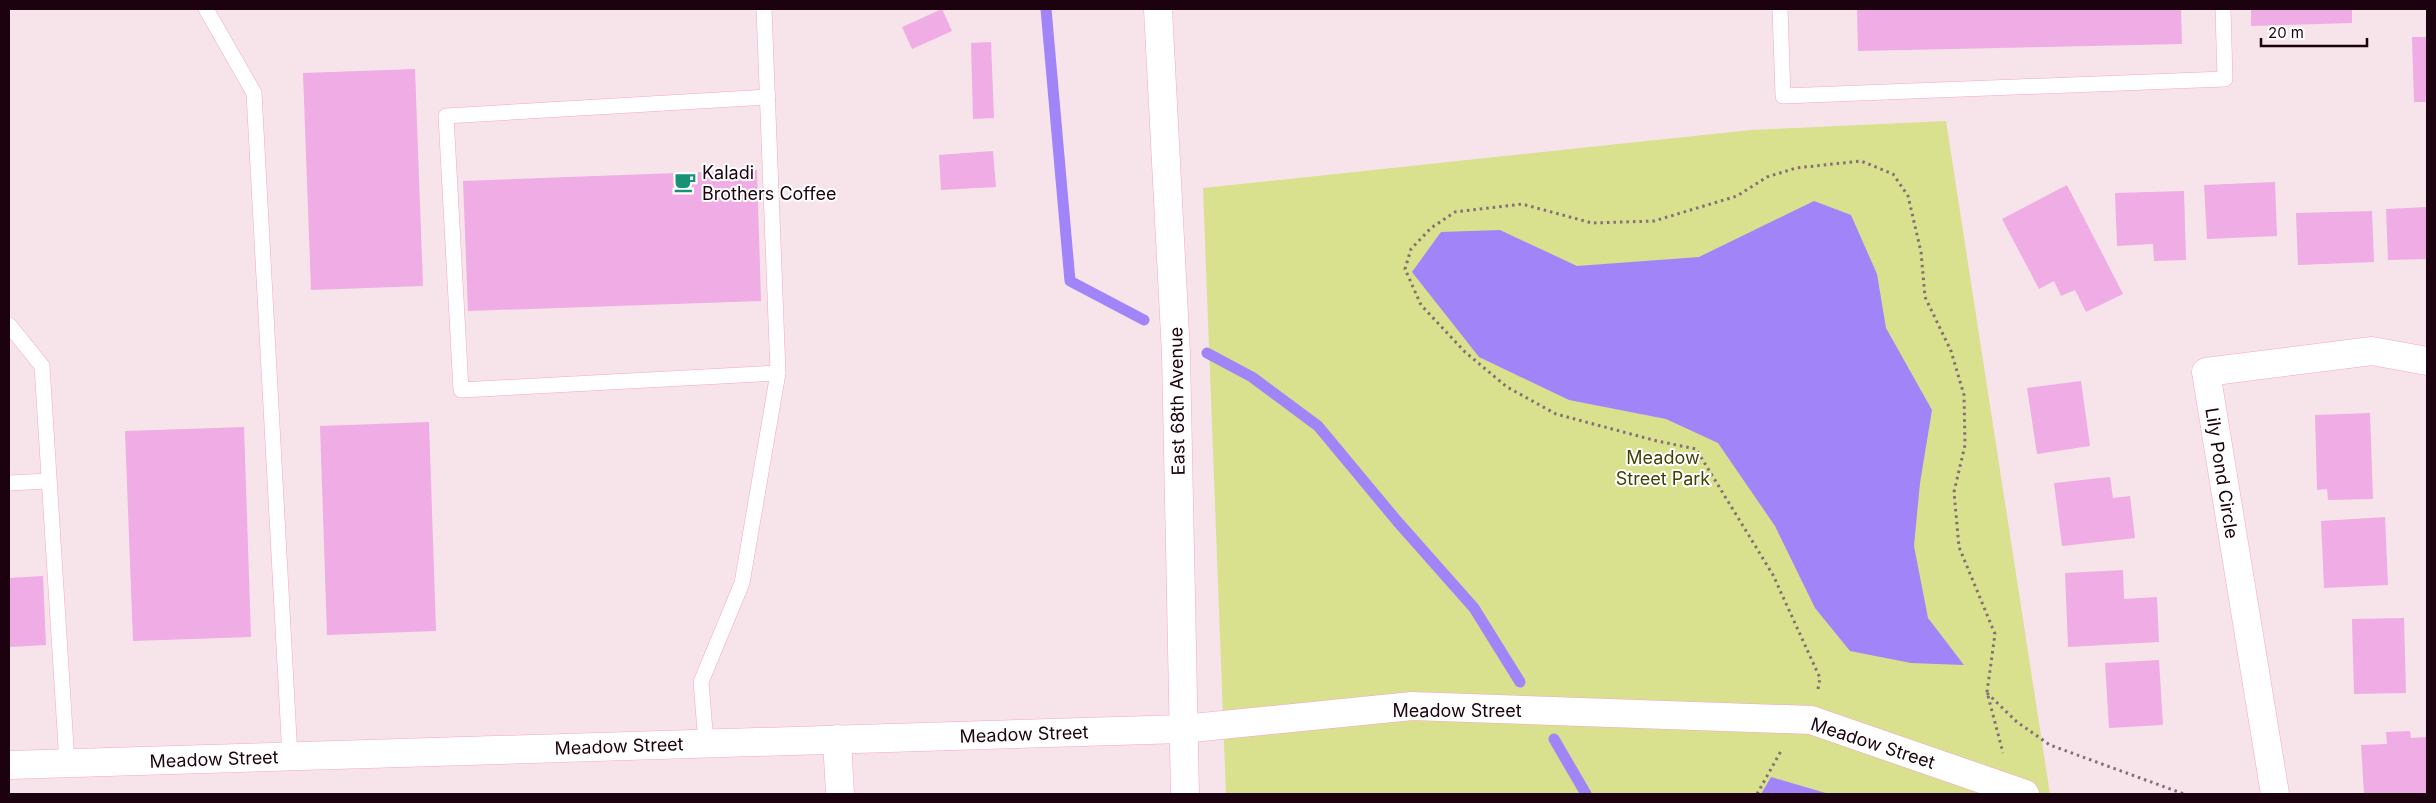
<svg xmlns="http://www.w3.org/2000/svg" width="2436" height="803" font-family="Inter,sans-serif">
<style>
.green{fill:#d9e08e}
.water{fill:#a184f8}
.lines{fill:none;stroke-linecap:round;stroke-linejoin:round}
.stream{stroke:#a184f8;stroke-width:11}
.building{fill:#f0ace4}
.service-casing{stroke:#f8a5c8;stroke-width:16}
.minor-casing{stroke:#f8a5c8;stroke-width:29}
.tertiary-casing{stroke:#f8a5c8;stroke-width:29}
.path{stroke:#846e77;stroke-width:3;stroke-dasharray:2.5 4;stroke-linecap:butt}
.service{stroke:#fff;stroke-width:15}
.minor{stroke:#fff;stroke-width:28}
.tertiary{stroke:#fff;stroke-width:28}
.labels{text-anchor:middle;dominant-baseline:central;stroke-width:4;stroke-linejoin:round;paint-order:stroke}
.poi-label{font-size:18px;fill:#1b020e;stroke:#fff;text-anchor:start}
.street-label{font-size:18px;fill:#1b020e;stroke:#fff}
.park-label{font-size:18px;fill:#3f4204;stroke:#fff}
</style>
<rect width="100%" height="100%" fill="#f6e4ea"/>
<polygon class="green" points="1946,121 2050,794 1226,794 1203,188 1751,130"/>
<g class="water">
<polygon points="1814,201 1851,215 1877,274 1886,328 1932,410 1920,483 1914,546 1928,618 1964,665 1911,663 1850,651 1815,608 1775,526 1718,443 1666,419 1569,400 1479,357 1412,272 1441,232 1500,230 1577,266 1699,257"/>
<polygon points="1771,777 1829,794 1761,794"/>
</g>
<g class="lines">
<g class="stream">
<polyline points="1046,9 1070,281 1144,320"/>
<polyline points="1207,353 1252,377 1318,426 1397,521 1474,608 1520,682"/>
<polyline points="1554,739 1586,794"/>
</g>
</g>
<g class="building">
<polygon points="942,9 952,31 912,49 902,27"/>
<polygon points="1857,9 2181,9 2182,44 1858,51"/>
<polygon points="2251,9 2352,9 2352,23 2251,26"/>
<polygon points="2412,37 2427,37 2427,102 2414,102"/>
<polygon points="991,42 994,118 973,119 971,43"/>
<polygon points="415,69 423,286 311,290 303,73"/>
<polygon points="993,151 996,187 941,190 939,155"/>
<polygon points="757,170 761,301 468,311 463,181"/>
<polygon points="2275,182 2277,236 2207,239 2204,185"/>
<polygon points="2067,185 2123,294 2086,312 2075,290 2061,296 2054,281 2039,289 2002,219"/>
<polygon points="2184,191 2186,260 2154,261 2153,244 2117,246 2115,193"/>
<polygon points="2427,207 2427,259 2388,260 2386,209"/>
<polygon points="2372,211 2374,262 2298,265 2296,213"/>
<polygon points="2081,381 2090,446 2037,454 2027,388"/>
<polygon points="2370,413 2373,499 2328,500 2327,489 2317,490 2315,415"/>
<polygon points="429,422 436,631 327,635 320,426"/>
<polygon points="244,427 251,637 133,641 125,431"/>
<polygon points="2110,477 2113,498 2130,496 2135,538 2062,546 2054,483"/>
<polygon points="2385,517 2388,585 2324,588 2321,521"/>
<polygon points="2123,570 2124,599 2157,597 2159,642 2068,647 2065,573"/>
<polygon points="43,576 46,645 9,647 9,578"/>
<polygon points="2404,618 2406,693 2354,694 2352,619"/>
<polygon points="2159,660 2163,725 2109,728 2105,663"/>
<polygon points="2410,731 2411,738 2427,737 2427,794 2364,794 2361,745 2387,744 2386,732"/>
</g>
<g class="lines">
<g class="service-casing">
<g id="service">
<polyline points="206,9 254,93 290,757"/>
<polyline points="1780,9 1783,96 2225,79 2223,9"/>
<polyline points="768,97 446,116 461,390 778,373"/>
<polyline points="9,325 42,366 67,763"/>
<polyline points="9,483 48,481"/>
<polyline points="706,743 701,682 742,583 778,373 764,9"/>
</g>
</g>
<g class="minor-casing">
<g id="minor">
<polyline points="837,739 840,794"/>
<polyline points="9,765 1182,729 1412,706 1811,720 2025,794"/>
<polyline points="2275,794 2206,372 2372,351 2427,361"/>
</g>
</g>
<g class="tertiary-casing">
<polyline id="tertiary" points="1158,9 1176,354 1185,794"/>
</g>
<g class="path">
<polyline points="1818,689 1820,678 1773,575 1696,449 1657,441 1556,414 1507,387 1465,352 1421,305 1405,269 1411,249 1431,228 1455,212 1522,204 1592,223 1654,221 1737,196 1767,177 1796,168 1861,161 1893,174 1908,196 1921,252 1925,297 1951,351 1964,395 1965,445 1954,492 1959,547 1995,634 1987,692 2003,753"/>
<polyline points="1987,693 2017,722 2050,745 2184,794"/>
<polyline points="1757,794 1781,751"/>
</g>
<use href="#service" class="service"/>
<use href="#minor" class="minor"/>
<use href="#tertiary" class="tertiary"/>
</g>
<defs>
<g id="cafe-bare" transform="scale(1.725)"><path d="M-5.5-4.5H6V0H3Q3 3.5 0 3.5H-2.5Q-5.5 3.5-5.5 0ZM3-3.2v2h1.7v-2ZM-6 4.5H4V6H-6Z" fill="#189277" stroke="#fff" stroke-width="2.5" paint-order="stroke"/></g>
</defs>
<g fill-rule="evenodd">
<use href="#cafe-bare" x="685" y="182"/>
</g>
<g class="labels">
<g class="poi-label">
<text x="702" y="172">Kaladi<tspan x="702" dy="21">Brothers Coffee</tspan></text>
</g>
<g class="street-label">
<text transform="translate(1177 401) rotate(-91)">East 68th Avenue</text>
<text transform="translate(2222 473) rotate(81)">Lily Pond Circle</text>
<text x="1457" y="710">Meadow Street</text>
<text transform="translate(1024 734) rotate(-2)">Meadow Street</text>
<text transform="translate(1873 743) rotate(18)">Meadow Street</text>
<text transform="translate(619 746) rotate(-2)">Meadow Street</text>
<text transform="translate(214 759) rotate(-2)">Meadow Street</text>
</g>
<g class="park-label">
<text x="1663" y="457">Meadow<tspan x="1663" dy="21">Street Park</tspan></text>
</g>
</g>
<rect width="2436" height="803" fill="none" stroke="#1b020e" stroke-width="20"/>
<path d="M2261 38v8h106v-8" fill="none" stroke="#1b020e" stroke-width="2.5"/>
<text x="2268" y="38" font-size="15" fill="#1b020e" stroke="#ffffff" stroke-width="4" paint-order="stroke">20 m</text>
</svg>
